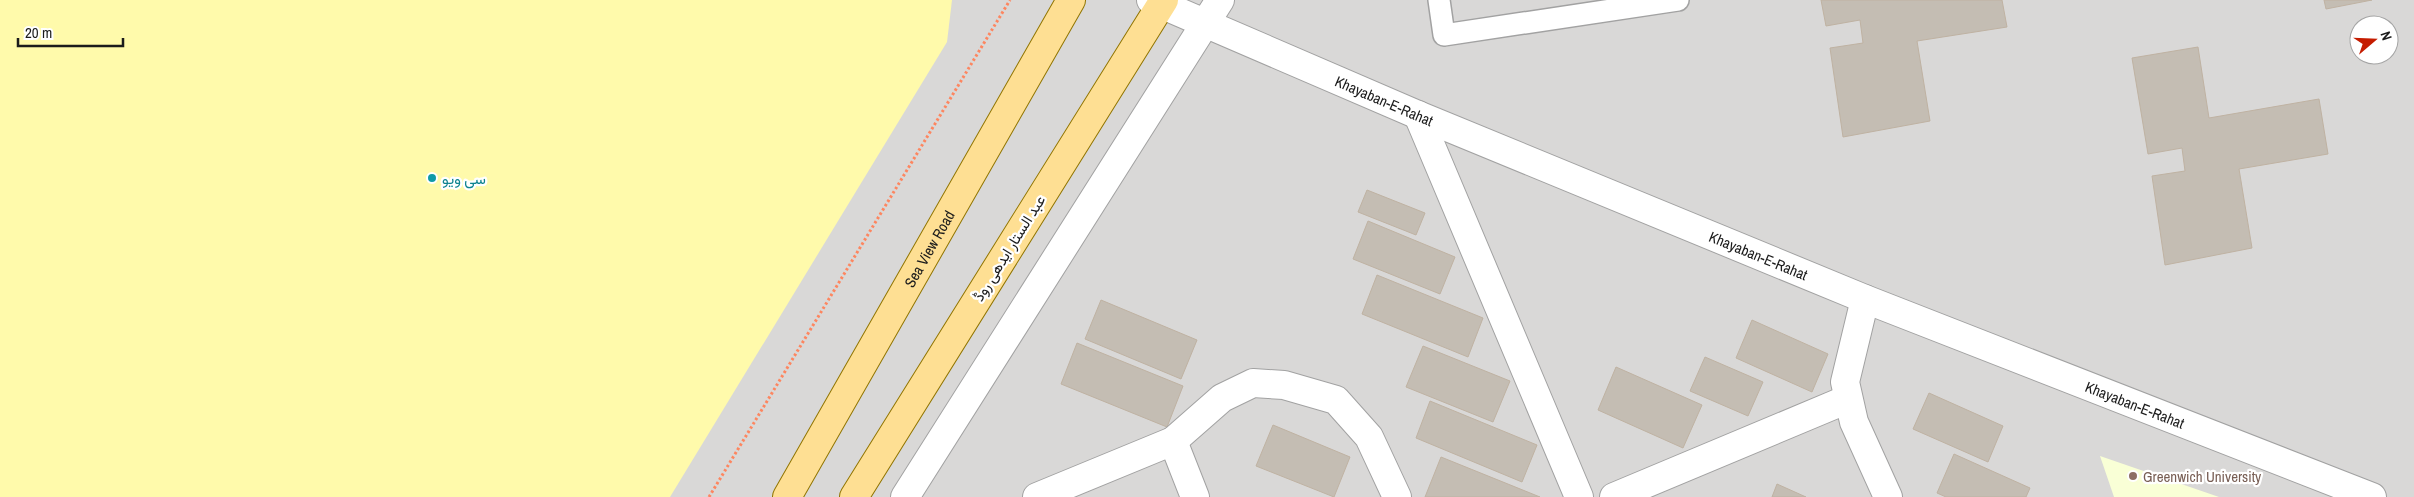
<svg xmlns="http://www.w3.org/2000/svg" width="2414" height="497" font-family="'Archivo Narrow',Vazirmatn,sans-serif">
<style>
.residential{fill:#d9d8d7;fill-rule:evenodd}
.education{fill:#f9ffd6}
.sand{fill:#fffaab}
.building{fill:#c4bdb3;stroke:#bfb2a2}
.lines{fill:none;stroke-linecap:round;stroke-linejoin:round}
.service-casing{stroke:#a2a2a2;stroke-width:24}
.minor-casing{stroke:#a2a2a2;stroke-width:30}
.tertiary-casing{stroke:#a2a2a2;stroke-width:30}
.primary-casing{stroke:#917500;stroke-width:30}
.path{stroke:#fd8660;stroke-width:3;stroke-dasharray:2.5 2.5;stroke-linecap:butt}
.service{stroke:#fff;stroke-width:21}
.minor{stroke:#fff;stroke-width:28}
.tertiary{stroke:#fff;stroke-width:28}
.primary{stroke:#fedf93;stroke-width:28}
.culture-dot{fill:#0f9aa8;stroke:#fff;stroke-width:2}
.education-dot{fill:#8d6e63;stroke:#fff;stroke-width:2}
.labels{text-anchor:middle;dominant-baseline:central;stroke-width:4.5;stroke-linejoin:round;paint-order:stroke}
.street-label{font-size:15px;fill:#1b1b1b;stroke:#fff}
.culture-label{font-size:15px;fill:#0d838f;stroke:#fff;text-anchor:start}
.education-label{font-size:15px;fill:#785e54;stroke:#fff;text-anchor:start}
</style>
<rect width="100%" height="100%" fill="#edeadf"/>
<path class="residential" d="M0 0H2414V497H0ZM2359 25H2389V55H2359Z"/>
<polygon class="education" points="2100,456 2219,497 2114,497"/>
<polygon class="sand" points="0,0 952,0 947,42 670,497 0,497"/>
<g class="building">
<polygon points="1821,0 2002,0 2007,27 1917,41 1930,121 1843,137 1830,48 1863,43 1860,20 1826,26"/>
<polygon points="2324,0 2372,0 2326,9"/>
<polygon points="2198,47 2209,118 2319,99 2328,154 2239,169 2252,248 2165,265 2152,176 2185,171 2182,148 2148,154 2132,58"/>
<polygon points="1367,190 1425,213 1416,235 1358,212"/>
<polygon points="1368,221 1455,257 1440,294 1353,259"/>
<polygon points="1377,275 1483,318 1468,357 1362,314"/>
<polygon points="1101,300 1197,340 1181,379 1085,339"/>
<polygon points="1752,320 1828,354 1812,392 1736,358"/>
<polygon points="1077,343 1183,386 1167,427 1061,384"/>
<polygon points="1423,346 1510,381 1493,422 1406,387"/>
<polygon points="1705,357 1763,382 1748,416 1690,391"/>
<polygon points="1616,367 1702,405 1683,448 1598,410"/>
<polygon points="1929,393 2003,426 1988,462 1913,429"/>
<polygon points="1430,401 1537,445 1522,482 1416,438"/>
<polygon points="1273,425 1350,457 1334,497 1256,466"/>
<polygon points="1954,454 2030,488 2026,497 1946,497 1937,493"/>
<polygon points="1441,457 1540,497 1425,497"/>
<polygon points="1777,484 1806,497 1772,497"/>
</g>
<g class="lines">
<g class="service-casing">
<polyline id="service" points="1439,0 1444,35 1678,0"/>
</g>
<g class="minor-casing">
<g id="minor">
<polyline points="1418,115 1579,497"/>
<polyline points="1865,299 1845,382 1854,422 1888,497"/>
<polyline points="1173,441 1222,398 1253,383 1284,385 1336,400 1369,437 1397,497"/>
<polyline points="905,497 1220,0"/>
<polyline points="1037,497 1173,441 1195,497"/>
<polyline points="1614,497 1848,399"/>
</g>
</g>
<g class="tertiary-casing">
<g id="tertiary">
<path id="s1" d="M1151 0 1418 115 1865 299 2372 497"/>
</g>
</g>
<g class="primary-casing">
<g id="primary">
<path id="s2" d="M787 497 1071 0"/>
<polyline points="854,497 1164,0"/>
</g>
</g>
<polyline class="path" points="709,497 1010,0"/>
<use href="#service" class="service"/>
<use href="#minor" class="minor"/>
<use href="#tertiary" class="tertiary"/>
<use href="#primary" class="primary"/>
</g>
<circle class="culture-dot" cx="432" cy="178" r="5"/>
<circle class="education-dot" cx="2133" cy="476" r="5"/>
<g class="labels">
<g class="street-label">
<text stroke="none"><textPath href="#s1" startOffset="254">Khayaban-E-Rahat</textPath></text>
<text transform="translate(1009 248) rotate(-58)">عبد الستار ایدھی روڈ</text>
<text stroke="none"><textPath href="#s2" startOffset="286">Sea View Road</textPath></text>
<text stroke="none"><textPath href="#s1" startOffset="659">Khayaban-E-Rahat</textPath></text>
<text stroke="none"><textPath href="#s1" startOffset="1064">Khayaban-E-Rahat</textPath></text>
</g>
<g class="culture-label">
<text x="442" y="178">سی ویو</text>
</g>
<g class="education-label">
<text x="2143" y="476">Greenwich University</text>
</g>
</g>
<g transform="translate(2374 40) rotate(71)"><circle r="24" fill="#ffffff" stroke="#a4a4a4"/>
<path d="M0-4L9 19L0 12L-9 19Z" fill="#c51c00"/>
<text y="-8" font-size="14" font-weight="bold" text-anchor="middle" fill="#1b1b1b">N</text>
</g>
<path d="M18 38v8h105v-8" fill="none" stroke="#1b1b1b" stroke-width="2.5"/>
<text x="25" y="38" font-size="15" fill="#1b1b1b" stroke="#ffffff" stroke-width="4" paint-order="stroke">20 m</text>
</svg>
